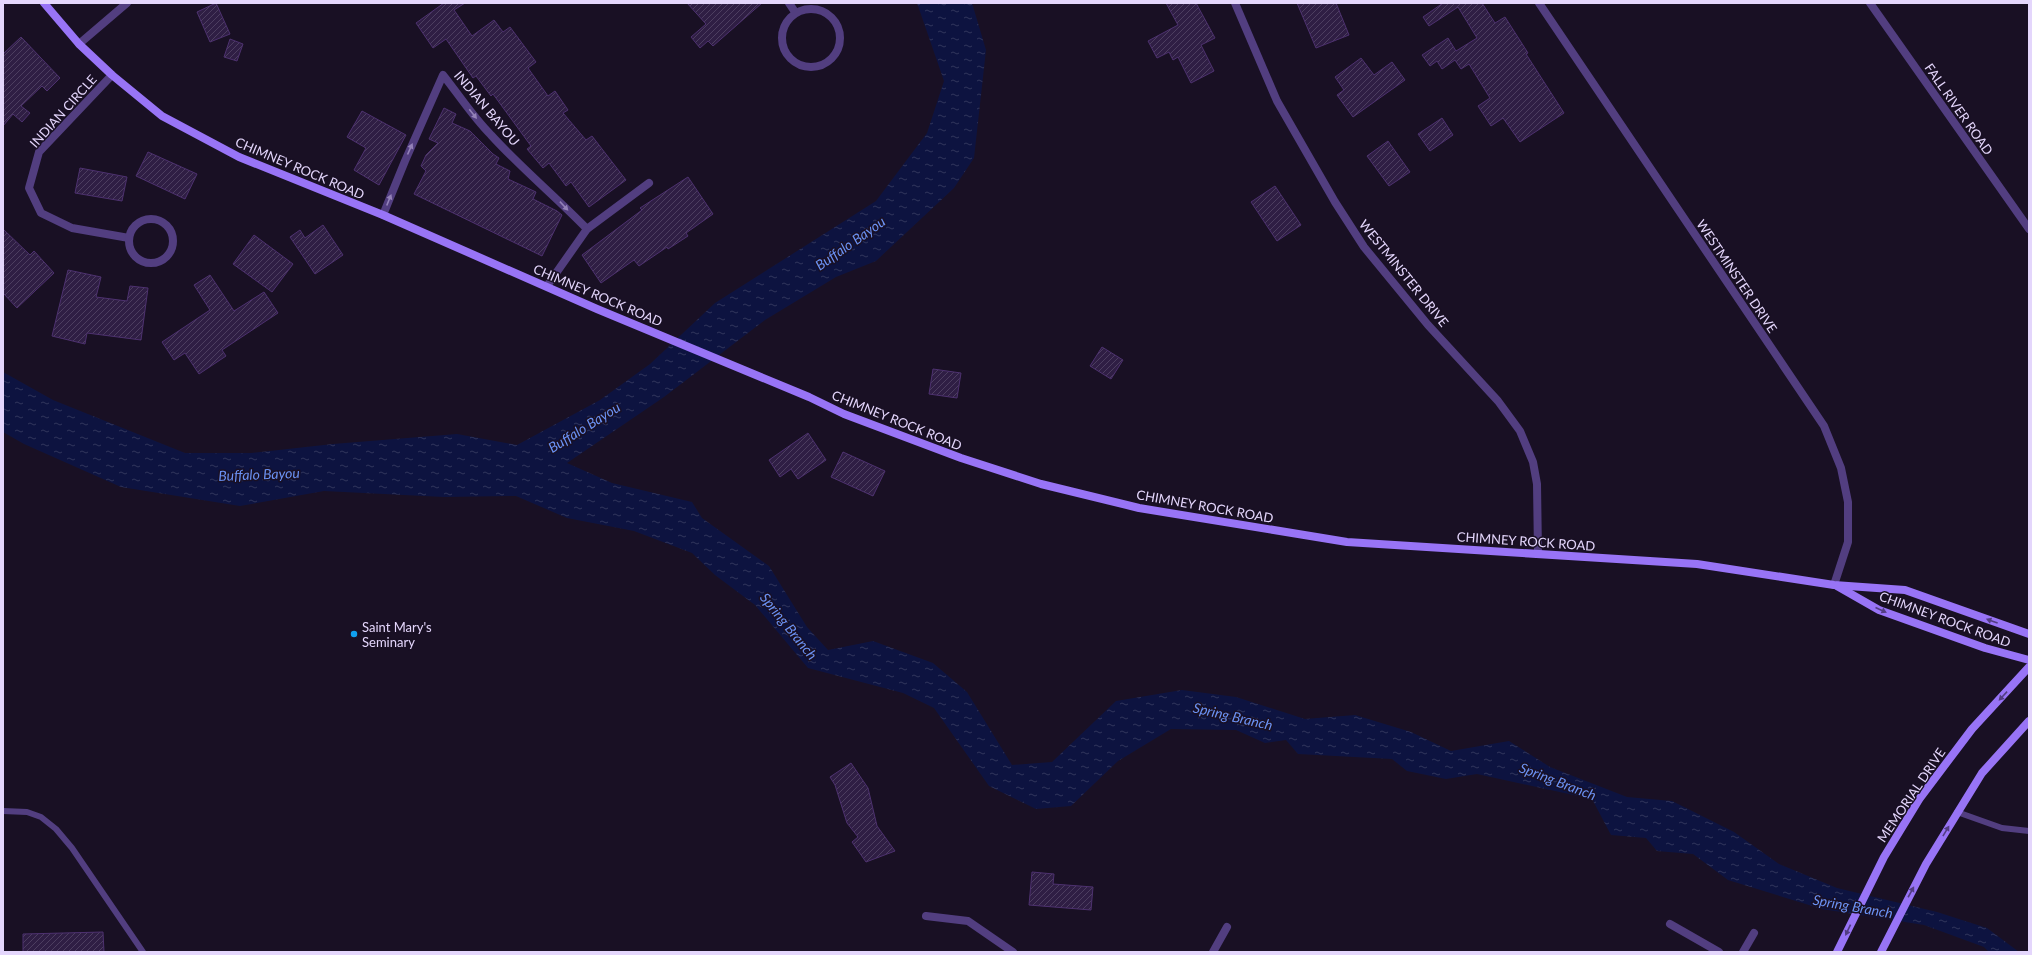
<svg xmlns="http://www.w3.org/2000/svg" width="2032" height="955" font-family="Lato,sans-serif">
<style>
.water{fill:url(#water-ripples)}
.building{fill:url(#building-hatch);stroke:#4d316f}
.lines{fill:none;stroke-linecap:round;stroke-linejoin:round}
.lane{stroke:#523e80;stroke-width:6}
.street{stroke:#523e80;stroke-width:8}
.secondary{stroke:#9874f6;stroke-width:8}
.oneway{fill:#9482b8}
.oneway2{fill:#523d82}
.poi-dot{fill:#10a0ef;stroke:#191024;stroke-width:1.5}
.labels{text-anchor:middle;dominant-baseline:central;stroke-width:3;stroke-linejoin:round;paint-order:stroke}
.street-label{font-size:13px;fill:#e4d6fc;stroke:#191024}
.poi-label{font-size:13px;fill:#e4d6fc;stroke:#191024;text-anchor:start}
.water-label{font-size:14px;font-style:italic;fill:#6b92f5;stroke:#191024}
</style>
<defs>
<pattern id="water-ripples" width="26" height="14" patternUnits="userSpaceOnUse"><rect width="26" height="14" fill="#0d1340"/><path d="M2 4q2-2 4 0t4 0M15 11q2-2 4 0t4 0" fill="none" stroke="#30355c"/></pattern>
<pattern id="building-hatch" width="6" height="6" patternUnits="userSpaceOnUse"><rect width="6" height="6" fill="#2f1e44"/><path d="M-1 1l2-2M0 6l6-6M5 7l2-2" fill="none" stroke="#4d3e60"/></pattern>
</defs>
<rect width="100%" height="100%" fill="#191024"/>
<polygon class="water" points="917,3 972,3 986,50 974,158 954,188 876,261 836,277 765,320 664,397 567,463 612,483 692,502 702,518 769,566 807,627 828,650 873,641 933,663 967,692 1012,765 1052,762 1116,701 1182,690 1236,697 1305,719 1355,715 1411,732 1451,751 1509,741 1550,767 1627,797 1672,801 1734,832 1779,864 1837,888 1937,912 1987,928 2019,952 1989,952 1984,947 1924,925 1822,909 1728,880 1693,854 1657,851 1646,838 1611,835 1592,799 1477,774 1446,779 1407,771 1392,759 1298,754 1286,740 1265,743 1236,730 1171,729 1118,761 1071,806 1036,809 989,786 934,708 903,693 808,668 755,605 715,575 692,553 634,531 567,518 516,496 444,497 324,491 240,506 121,487 24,444 3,432 3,372 53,400 185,453 251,453 333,444 457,434 517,445 600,400 650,364 715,303 876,201 927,133 944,81"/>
<g class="building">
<polygon points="216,3 230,34 210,42 197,12"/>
<polygon points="444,3 465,3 454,10 472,36 494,20 503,32 510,27 536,62 528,68 548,96 555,91 568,110 563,113 586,140 592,136 626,180 589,207 571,182 566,186 549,163 543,168 527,149 531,146 493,94 491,96 476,76 473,78 446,39 433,48 416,23"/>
<polygon points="687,3 762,3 713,46 708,41 700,48 691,37 706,24"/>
<polygon points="1166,3 1196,3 1215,38 1201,45 1214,71 1191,83 1178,57 1173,60 1169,52 1157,58 1148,41 1178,25"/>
<polygon points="1297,3 1336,3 1349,35 1316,48"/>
<polygon points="1443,3 1482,3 1495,23 1505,17 1528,53 1526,54 1564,113 1520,142 1503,118 1491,126 1478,106 1490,98 1469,64 1461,69 1455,60 1442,69 1437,61 1430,66 1422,55 1448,38 1456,51 1477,38 1458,7 1429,26 1423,17"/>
<polygon points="21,37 60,78 47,91 42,86 21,106 30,113 22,122 13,114 3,126 3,54"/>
<polygon points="230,39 243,44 237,61 224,57"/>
<polygon points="1361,58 1374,75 1392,62 1405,80 1353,117 1337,95 1344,90 1335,77"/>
<polygon points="444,108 456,114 452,123 470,131 493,154 499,158 496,164 510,171 508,179 536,192 533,199 557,211 562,215 542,256 414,194 426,171 421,166 426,155 438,143 429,139"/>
<polygon points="362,111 406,135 379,185 354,170 366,148 347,137"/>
<polygon points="1442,118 1453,135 1430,151 1418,134"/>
<polygon points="1388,141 1410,172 1389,186 1367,156"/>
<polygon points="148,152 197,174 185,199 136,176"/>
<polygon points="80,168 127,177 122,201 75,193"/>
<polygon points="688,177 713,214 686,233 688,236 668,249 667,247 639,266 634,260 601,283 582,255 642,210 640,208"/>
<polygon points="1275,186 1301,225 1277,241 1251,202"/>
<polygon points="323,225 343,255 315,274 290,237 300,230 305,238"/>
<polygon points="3,229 30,255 34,251 54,273 17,308 3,293"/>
<polygon points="254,235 293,264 272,292 233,264"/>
<polygon points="68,270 101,277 96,297 127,301 130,286 148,288 141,340 87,333 85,344 52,336"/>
<polygon points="210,275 234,311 264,292 278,313 222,350 226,356 199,374 185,353 174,360 162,342 210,310 194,285"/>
<polygon points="1102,347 1123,360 1111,379 1090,366"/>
<polygon points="933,369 961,373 957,398 929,394"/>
<polygon points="808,433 826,460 798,479 791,469 780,477 769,460"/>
<polygon points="843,452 885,471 873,496 831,477"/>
<polygon points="851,763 868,788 877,826 895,851 866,862 852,842 858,837 847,823 835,785 830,777"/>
<polygon points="1032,872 1054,874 1053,884 1093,887 1091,910 1029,905"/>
<polygon points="103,932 104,952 23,952 23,934"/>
</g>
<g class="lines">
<g class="lane">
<polyline points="3,811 27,812 41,817 56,829 72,848 143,952"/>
<polyline points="1957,812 2002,828 2029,831"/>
</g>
<g class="street">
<polyline points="789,3 795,12"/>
<polyline points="1235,3 1277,101 1335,202 1364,247 1428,325 1498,401 1520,431 1533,462 1537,484 1538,553"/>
<polyline points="1539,3 1824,426 1841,468 1848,502 1848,542 1834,585"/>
<polyline points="1870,3 2029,229"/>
<circle cx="811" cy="38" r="29"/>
<polyline points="79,44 127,3"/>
<polyline points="112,75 39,152 29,188 41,213 72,228 129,238"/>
<path d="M383 215 405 161 443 75C459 95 473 117 491 135 521 168 556 197 587 229"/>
<circle cx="151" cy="241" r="22"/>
<polyline points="547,286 587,229 649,183"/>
<polyline points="926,916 968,921 1013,952"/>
<polyline points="1670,924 1719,952"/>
<polyline points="1213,952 1227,927"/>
<polyline points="1743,952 1754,933"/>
</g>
<g class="secondary">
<polyline points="44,3 79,44 112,75 162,116 239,157 383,215 597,309 809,397 844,414 961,458 1041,484 1139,508 1347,542 1697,564 1834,585 1905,590 2029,634"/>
<polyline points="1837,586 1879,610 1985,648 2029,660"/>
<polyline points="1837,952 1884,857 1920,798 1972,729 2029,667"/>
<polyline points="1881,952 1926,864 1982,773 2029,721"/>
</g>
</g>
<defs><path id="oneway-solid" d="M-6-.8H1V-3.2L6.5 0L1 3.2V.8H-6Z"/></defs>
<g class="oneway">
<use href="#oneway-solid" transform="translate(473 114) rotate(52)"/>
<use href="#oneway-solid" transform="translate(410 149) rotate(-66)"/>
<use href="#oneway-solid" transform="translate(389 200) rotate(-68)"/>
<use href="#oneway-solid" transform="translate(564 206) rotate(47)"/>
</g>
<g class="oneway2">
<use href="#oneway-solid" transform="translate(1881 610) rotate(24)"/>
<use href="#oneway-solid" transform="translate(1992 621) rotate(-160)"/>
<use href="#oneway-solid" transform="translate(2003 696) rotate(133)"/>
<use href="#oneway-solid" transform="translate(1946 831) rotate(-59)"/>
<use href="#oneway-solid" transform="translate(1911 892) rotate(-61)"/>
<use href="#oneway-solid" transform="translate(1848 930) rotate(115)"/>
</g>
<circle class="poi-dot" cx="354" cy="634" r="4"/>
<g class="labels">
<g class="street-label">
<text transform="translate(487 108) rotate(50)">INDIAN BAYOU</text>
<text transform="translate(1959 109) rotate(55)">FALL RIVER ROAD</text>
<text transform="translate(63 111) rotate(-48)">INDIAN CIRCLE</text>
<text transform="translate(300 168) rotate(23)">CHIMNEY ROCK ROAD</text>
<text transform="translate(1404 273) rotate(51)">WESTMINSTER DRIVE</text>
<text transform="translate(1737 276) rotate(56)">WESTMINSTER DRIVE</text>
<text transform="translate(598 295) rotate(23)">CHIMNEY ROCK ROAD</text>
<text transform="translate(897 420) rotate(22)">CHIMNEY ROCK ROAD</text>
<text transform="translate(1205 506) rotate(10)">CHIMNEY ROCK ROAD</text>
<text transform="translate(1526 541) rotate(4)">CHIMNEY ROCK ROAD</text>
<text transform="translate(1945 619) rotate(20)">CHIMNEY ROCK ROAD</text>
<text transform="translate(1911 795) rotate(-56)">MEMORIAL DRIVE</text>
</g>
<g class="poi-label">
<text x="362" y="627">Saint Mary's<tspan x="362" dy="15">Seminary</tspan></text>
</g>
<g class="water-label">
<text transform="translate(850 243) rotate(-35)">Buffalo Bayou</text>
<text transform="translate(584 427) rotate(-32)">Buffalo Bayou</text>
<text transform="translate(259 474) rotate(-2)">Buffalo Bayou</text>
<text transform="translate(789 626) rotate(51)">Spring Branch</text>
<text transform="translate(1233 716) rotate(13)">Spring Branch</text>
<text transform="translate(1558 781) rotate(21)">Spring Branch</text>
<text transform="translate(1853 906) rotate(10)">Spring Branch</text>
</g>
</g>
<rect width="2032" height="955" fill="none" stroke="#e4d6fc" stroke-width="8"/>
</svg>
